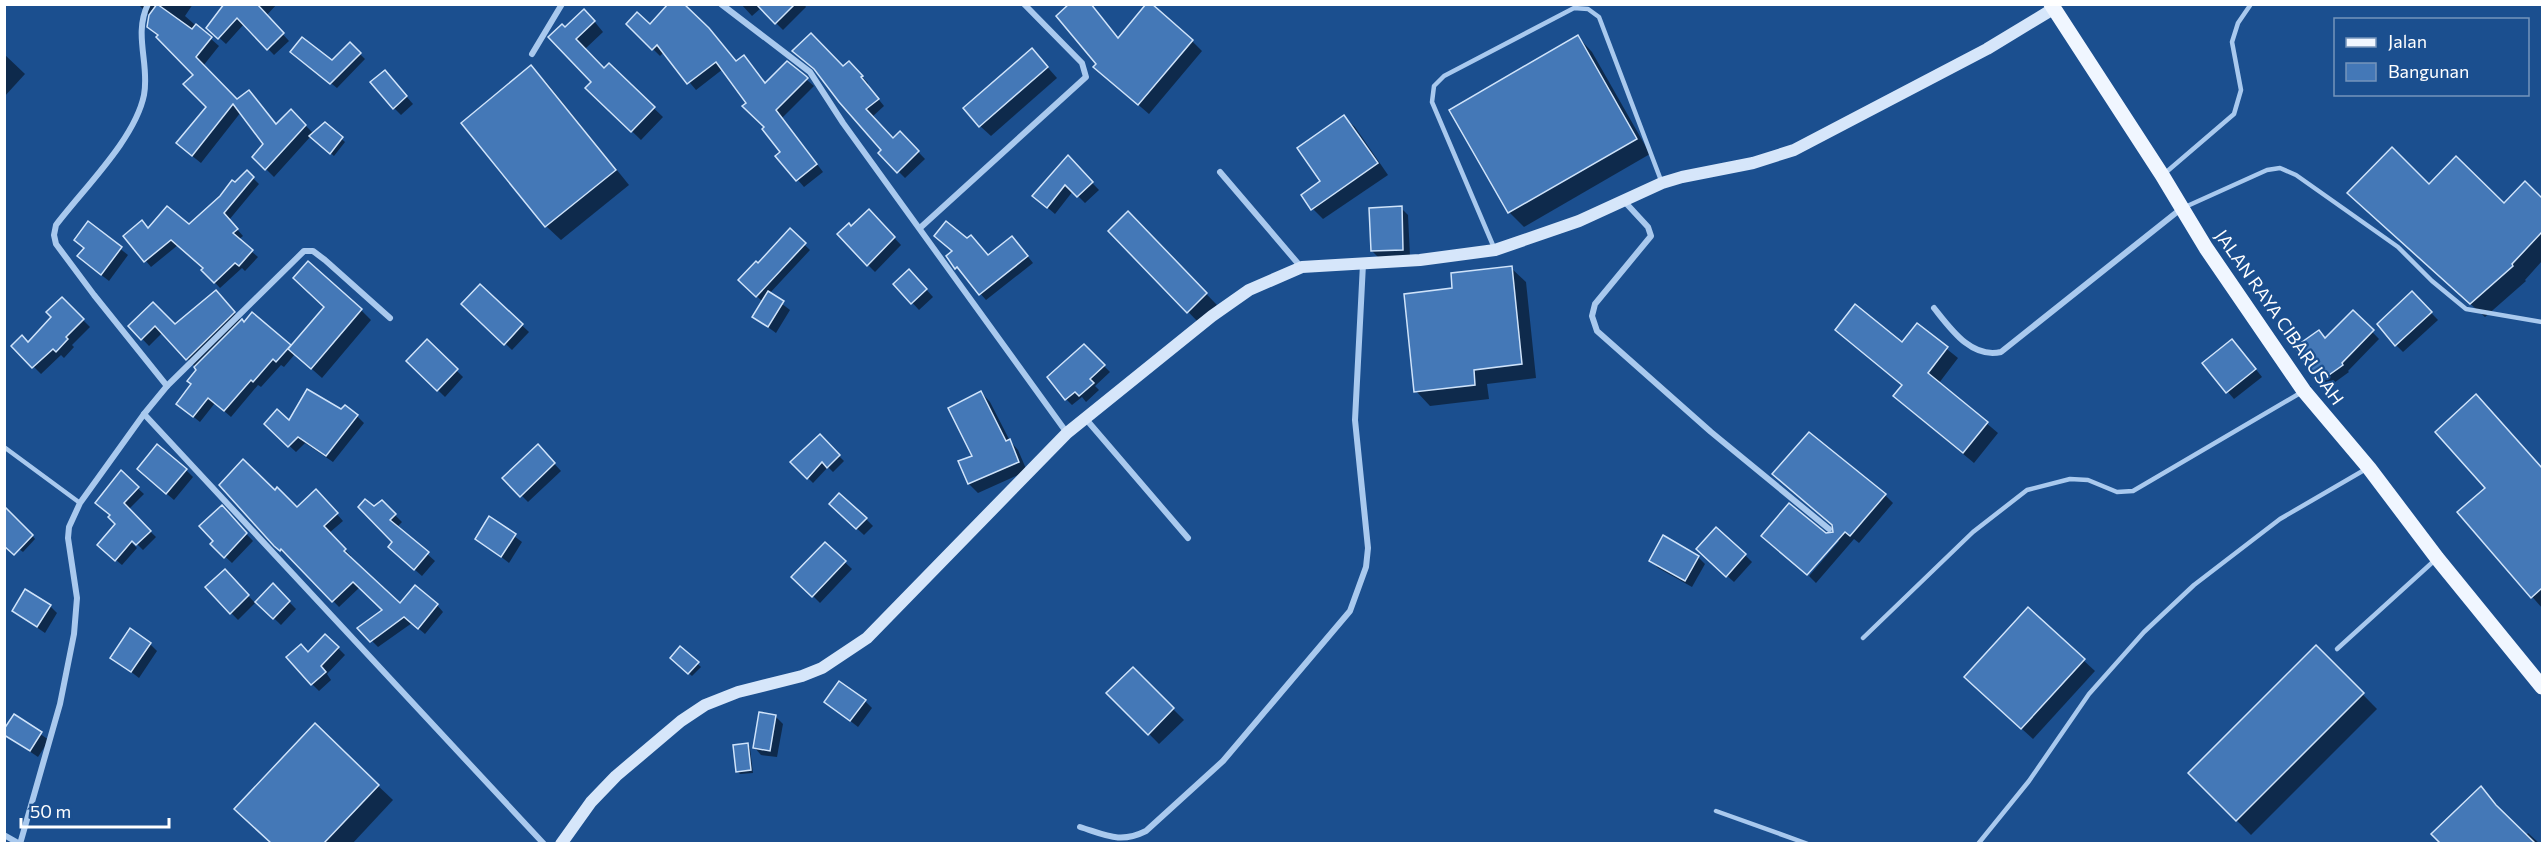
<svg xmlns="http://www.w3.org/2000/svg" width="2547" height="848" font-family="Commissioner,sans-serif">
<style>
.shadow{fill:#0007}
.building{fill:#4478b7;stroke:#cfe3fa;stroke-width:1.5}
.lines{fill:none;stroke-linecap:round;stroke-linejoin:round}
.lane{stroke:#a9c9ee;stroke-width:4.5}
.street{stroke:#a9c9ee;stroke-width:6}
.secondary{stroke:#d6e6fa;stroke-width:12}
.primary{stroke:#f0f6ff;stroke-width:15}
.labels{text-anchor:middle;dominant-baseline:central;stroke-width:4.5;stroke-linejoin:round;paint-order:stroke}
.street-label{font-size:18px;fill:#fff;stroke:#1b4f8f}
</style>
<rect width="100%" height="100%" fill="#1b4f8f"/>
<g class="shadow">
<polygon points="138,4 193,4 185,16 219,46 203,66 237,101 249,92 277,125 291,111 314,134 325,124 345,142 334,156 311,136 274,177 262,165 265,144 241,112 201,163 186,151 208,107 195,75 149,26 153,11 151,10 149,15"/>
<polygon points="227,4 277,4 266,16 289,41 274,55 244,24 226,44 215,34"/>
<polygon points="741,4 804,4 806,7 783,30 761,8 752,16"/>
<polygon points="1091,4 1119,39 1192,41 1202,51 1149,114 1106,77 1098,64"/>
<polygon points="594,21 603,32 585,49 604,70 609,65 663,117 641,140 587,88 593,82 565,29"/>
<polygon points="628,24 650,26 736,63 744,57 766,84 787,63 814,86 782,118 823,172 804,187 777,156 782,152 723,69 696,90 664,52 660,56"/>
<polygon points="1578,37 1592,52 1650,154 1524,227 1509,212 1451,111"/>
<polygon points="350,44 365,59 337,88 298,57 332,62"/>
<polygon points="794,51 843,68 849,63 868,83 867,85 884,106 872,117 893,140 900,133 925,159 905,178 880,153 883,150 819,72"/>
<polygon points="4,54 25,74 4,97"/>
<polygon points="1042,61 1057,78 991,136 980,126"/>
<polygon points="531,67 546,82 629,185 561,240 546,226 463,123"/>
<polygon points="391,79 413,104 401,115 394,108"/>
<polygon points="1344,117 1355,127 1388,175 1323,219 1313,209"/>
<polygon points="1068,158 1099,190 1085,203 1073,191 1055,214 1041,202"/>
<polygon points="247,172 259,184 229,220 243,236 238,240 258,257 245,271 242,268 220,288 203,270 205,268 178,245 151,267 146,261 149,230 189,226"/>
<polygon points="2525,184 2542,201 2542,261 2525,280 2526,281 2485,317 2363,207 2429,186 2504,205"/>
<polygon points="1401,208 1408,215 1410,256 1379,258 1372,251"/>
<polygon points="869,211 901,245 875,272 868,265 851,228"/>
<polygon points="1128,213 1217,305 1199,323 1110,231"/>
<polygon points="89,224 128,255 109,281 86,263 85,248"/>
<polygon points="790,231 810,250 769,294 790,310 776,333 754,317 763,302 740,280 759,265"/>
<polygon points="1018,244 1033,263 986,300 948,257 988,257"/>
<polygon points="1511,268 1526,282 1536,378 1487,384 1489,399 1430,406 1416,391 1454,290"/>
<polygon points="916,278 933,297 919,310 895,284"/>
<polygon points="480,286 529,332 512,350 463,304"/>
<polygon points="2412,293 2438,320 2403,352 2396,345"/>
<polygon points="62,299 90,327 72,345 74,347 64,358 61,355 41,374 13,346 29,344 53,317"/>
<polygon points="223,299 244,324 252,315 292,348 361,310 371,320 322,378 295,354 284,367 281,365 261,387 258,385 231,417 215,403 200,422 185,410 198,370 163,332 149,346 130,326 153,304 175,326"/>
<polygon points="2353,312 2379,339 2348,371 2349,372 2327,388 2320,381 2319,332 2326,339"/>
<polygon points="1917,325 1958,358 1939,383 1998,433 1974,463 1905,406 1895,396 1903,386 1837,330 1902,344"/>
<polygon points="427,341 463,377 445,397 408,361"/>
<polygon points="1084,346 1110,372 1095,386 1099,390 1086,402 1082,397 1072,405 1066,399"/>
<polygon points="2239,348 2262,377 2234,399 2204,364"/>
<polygon points="981,392 990,402 1010,441 1018,450 1027,471 978,493 969,484"/>
<polygon points="2489,410 2542,470 2542,608 2459,513 2487,489"/>
<polygon points="341,411 357,416 364,423 333,462 305,443 296,452 266,424 289,423"/>
<polygon points="820,437 844,461 833,472 828,467 813,483 792,462"/>
<polygon points="538,446 561,471 528,502 504,478"/>
<polygon points="186,470 193,477 174,500 146,476"/>
<polygon points="121,473 144,494 128,510 156,537 143,550 132,539 130,541 137,548 122,565 104,550 117,524"/>
<polygon points="1782,482 1885,495 1893,503 1859,543 1854,539 1816,583 1809,576 1839,541 1826,535 1834,534 1835,528"/>
<polygon points="275,492 297,509 322,497 343,521 329,533 351,556 349,558 400,605 437,605 443,612 425,634 412,623 378,647 359,628 385,610 360,587 339,607 288,554 287,556 275,545"/>
<polygon points="382,502 402,522 397,527 435,561 422,576 397,554 394,542 375,508"/>
<polygon points="222,508 253,541 232,563 212,544 215,541"/>
<polygon points="838,511 866,519 873,526 864,535"/>
<polygon points="9,512 20,521 35,539 23,552 4,538"/>
<polygon points="490,518 522,542 509,563 477,538"/>
<polygon points="826,544 852,569 820,603 794,577"/>
<polygon points="1745,555 1752,562 1734,582 1705,556"/>
<polygon points="1698,557 1705,564 1692,587 1658,568 1651,560"/>
<polygon points="225,571 255,603 238,620 207,588"/>
<polygon points="273,585 296,609 281,625 257,602"/>
<polygon points="50,606 57,613 45,633 13,611"/>
<polygon points="2028,609 2095,671 2033,739 1977,688"/>
<polygon points="326,636 345,655 327,674 331,680 319,691 312,684 308,654"/>
<polygon points="150,644 157,651 139,678 112,657"/>
<polygon points="2316,647 2377,709 2251,835 2190,773"/>
<polygon points="680,648 701,667 692,676 672,658"/>
<polygon points="1133,669 1184,720 1159,744 1109,693"/>
<polygon points="865,701 872,708 858,727 826,702"/>
<polygon points="760,714 776,717 783,724 777,757 761,755 754,747"/>
<polygon points="14,716 49,740 38,757 4,734"/>
<polygon points="315,726 393,800 352,844 272,844 251,823"/>
<polygon points="747,744 750,748 753,773 740,774 737,771"/>
<polygon points="2481,788 2525,836 2528,833 2540,844 2442,844 2433,834"/>
</g>
<g class="building">
<polygon points="157,4 192,29 196,24 212,37 196,57 237,99 249,90 276,124 291,109 306,125 265,170 252,157 263,144 233,104 192,156 176,143 206,107 183,84 193,75 156,37 158,35 147,27 149,15"/>
<polygon points="224,4 257,4 284,33 267,50 237,18 218,39 206,28"/>
<polygon points="668,4 684,4 709,28 736,61 744,55 765,83 787,61 806,76 808,78 776,110 817,164 796,181 775,156 780,152 762,129 764,127 742,106 746,103 716,62 687,84 657,45 652,50 626,24 637,12 650,24"/>
<polygon points="756,4 795,4 775,24"/>
<polygon points="1069,4 1091,4 1118,38 1146,4 1152,4 1193,40 1138,105 1093,67 1096,64 1056,16"/>
<polygon points="584,9 595,21 576,39 604,68 609,63 655,107 631,132 585,88 591,82 548,37 562,24 565,27"/>
<polygon points="811,33 843,66 849,61 863,76 861,77 879,99 866,109 893,138 900,131 919,151 897,173 878,153 881,150 839,102 814,69 792,51"/>
<polygon points="1578,35 1637,139 1508,213 1449,110"/>
<polygon points="302,37 332,60 350,42 361,53 330,84 290,52"/>
<polygon points="1032,48 1048,67 979,127 963,108"/>
<polygon points="531,65 616,170 545,227 461,123"/>
<polygon points="385,70 407,96 393,109 370,82"/>
<polygon points="1344,115 1378,163 1311,210 1301,195 1320,181 1297,148"/>
<polygon points="325,122 343,137 330,154 309,136"/>
<polygon points="2392,147 2429,184 2456,156 2504,203 2525,181 2542,198 2542,232 2512,264 2513,266 2470,304 2347,193"/>
<polygon points="1068,155 1093,182 1077,197 1065,185 1047,208 1032,196"/>
<polygon points="247,170 254,177 224,213 238,229 233,233 253,250 239,266 235,263 214,283 201,270 203,268 171,240 144,262 123,236 142,220 148,228 167,206 189,224 220,196 232,180 235,182"/>
<polygon points="1402,206 1403,250 1371,251 1369,208"/>
<polygon points="869,209 895,237 867,266 837,234 849,223 851,226"/>
<polygon points="1128,211 1207,293 1187,313 1108,231"/>
<polygon points="88,221 122,247 101,275 77,256 84,248 74,240"/>
<polygon points="946,221 967,238 971,235 988,255 1012,236 1028,256 979,295 957,267 955,269 946,256 952,251 934,236"/>
<polygon points="790,228 806,243 756,297 738,280 756,261 758,263"/>
<polygon points="308,261 362,309 311,369 288,349 324,307 293,278"/>
<polygon points="1512,266 1522,364 1474,370 1475,385 1414,392 1404,294 1452,288 1451,273"/>
<polygon points="909,269 927,289 911,304 893,284"/>
<polygon points="480,284 523,324 504,345 461,304"/>
<polygon points="216,290 235,312 186,360 155,326 141,340 128,326 153,302 175,324"/>
<polygon points="768,291 784,301 768,327 752,317"/>
<polygon points="2412,291 2432,312 2395,346 2377,324"/>
<polygon points="62,297 84,319 66,337 68,339 56,352 53,349 32,368 11,346 22,335 28,342 51,317 46,312"/>
<polygon points="1855,304 1902,342 1917,323 1948,347 1928,373 1988,422 1963,453 1893,396 1902,385 1835,330"/>
<polygon points="2353,310 2374,330 2342,363 2343,365 2319,382 2295,347 2319,330 2325,338"/>
<polygon points="252,312 291,345 276,362 273,359 253,382 251,380 224,411 208,398 193,417 176,404 191,384 187,381 196,370 194,367 242,319 244,322"/>
<polygon points="427,339 458,369 437,391 406,361"/>
<polygon points="2232,339 2256,369 2226,393 2202,363"/>
<polygon points="1084,344 1105,365 1090,379 1094,383 1079,396 1075,392 1065,400 1047,377"/>
<polygon points="307,389 341,409 345,405 358,415 326,456 298,437 288,447 264,424 277,409 289,420"/>
<polygon points="981,391 1006,441 1010,439 1019,462 968,484 958,461 972,456 948,408"/>
<polygon points="2476,394 2542,468 2542,588 2531,598 2457,512 2485,488 2435,432"/>
<polygon points="1809,432 1886,494 1850,536 1845,532 1807,575 1761,536 1789,503 1826,533 1833,532 1832,525 1772,474"/>
<polygon points="820,434 840,455 827,468 822,462 807,479 790,462"/>
<polygon points="157,444 187,469 166,494 137,469"/>
<polygon points="538,444 555,463 520,497 502,478"/>
<polygon points="243,459 275,490 277,487 297,507 316,489 338,513 324,526 346,549 344,551 400,603 415,585 438,604 418,629 404,617 370,642 357,628 382,610 353,582 332,602 281,549 280,551 274,546 219,485"/>
<polygon points="121,470 139,487 124,503 151,531 136,545 132,541 115,561 97,545 115,524 108,517 110,515 95,503"/>
<polygon points="839,493 867,518 856,529 829,504"/>
<polygon points="365,499 374,506 382,500 396,514 390,520 429,552 414,570 388,547 392,542 358,507"/>
<polygon points="222,505 247,533 224,558 210,544 213,541 199,526"/>
<polygon points="4,506 33,535 14,555 4,546"/>
<polygon points="489,516 516,534 501,557 475,539"/>
<polygon points="1716,527 1746,554 1726,577 1696,549"/>
<polygon points="1663,535 1699,556 1685,581 1649,561"/>
<polygon points="825,542 846,561 812,597 791,577"/>
<polygon points="225,569 249,595 230,614 205,587"/>
<polygon points="273,583 290,601 273,619 255,602"/>
<polygon points="25,589 51,605 37,627 12,611"/>
<polygon points="2028,607 2085,659 2021,729 1964,677"/>
<polygon points="130,628 151,643 131,672 110,658"/>
<polygon points="325,634 339,647 321,666 326,672 311,685 286,657 301,644 308,652"/>
<polygon points="2316,645 2364,693 2236,821 2188,773"/>
<polygon points="680,646 699,662 688,674 670,658"/>
<polygon points="1133,667 1174,708 1148,735 1106,693"/>
<polygon points="839,681 866,700 850,721 824,702"/>
<polygon points="759,712 776,715 770,751 753,748"/>
<polygon points="14,714 42,732 30,751 4,735 4,729"/>
<polygon points="315,723 379,785 324,843 271,843 234,809"/>
<polygon points="748,743 751,770 736,772 733,745"/>
<polygon points="2481,786 2496,805 2535,843 2440,843 2431,834"/>
</g>
<g class="lines">
<g class="lane">
<polyline points="2164,174 2234,114 2241,90 2232,42 2238,23 2251,4"/>
<polyline points="2185,207 2267,170 2280,168 2296,175 2398,247 2432,281 2466,309 2542,322"/>
<polyline points="1495,250 1432,102 1434,86 1444,76 1574,8 1588,9 1599,17 1662,183"/>
<polyline points="4,447 80,503"/>
<polyline points="1863,638 1973,532 2027,490 2070,479 2088,480 2117,492 2133,491 2302,392"/>
<polyline points="2337,649 2435,560"/>
<polyline points="1716,811 1808,844"/>
<polyline points="1978,844 2029,781 2089,694 2144,632 2194,585 2280,519 2366,469"/>
</g>
<g class="street">
<polyline points="721,4 810,72 843,123 1067,433"/>
<polyline points="532,54 562,4"/>
<polyline points="1220,172 1301,267"/>
<polyline points="1624,201 1648,227 1651,236 1595,304 1592,316 1597,331 1711,432 1829,529"/>
<polyline points="920,228 1086,77 1082,63 1024,4"/>
<path d="M1934 308C1950 328 1971 359 2001 352L2182 208"/>
<polyline points="167,386 304,251 313,251 325,260 390,318"/>
<polyline points="144,414 544,844"/>
<polyline points="1085,418 1188,538"/>
<path d="M1080 827C1106 835 1120 844 1146 831L1223 761 1350 611 1366 567 1368 548 1355 420 1363 264"/>
<polyline points="4,835 20,844"/>
<path d="M20 844 60 704 74 634 77 598 68 538 69 527 80 503 144 414 167 386 94 295 56 244 54 235 56 225C84 188 135 139 144 95 150 64 133 35 148 4"/>
</g>
<polyline class="secondary" points="561,844 591,802 616,776 681,721 705,705 738,692 802,676 822,668 867,638 1067,433 1212,316 1249,290 1302,267 1420,260 1495,250 1579,221 1662,183 1682,177 1753,163 1794,150 1987,49 2053,9"/>
<polyline class="primary" points="2051,4 2162,175 2206,248 2304,391 2369,468 2437,558 2542,687"/>
</g>
<g class="labels">
<g class="street-label">
<text transform="translate(2280 317) rotate(55)">JALAN RAYA CIBARUSAH</text>
</g>
</g>
<rect width="2547" height="848" fill="none" stroke="#ffffff" stroke-width="12"/>
<rect x="2334" y="18" width="195" height="78" fill="#1b4f8f" stroke="#7695bc" stroke-width="1.5"/>
<rect x="2346" y="38" width="30" height="9" fill="#f0f6ff" stroke="#7695bc" stroke-width="1.5"/>
<text x="2388" y="48" font-size="18" fill="#ffffff">Jalan</text>
<rect x="2346" y="63" width="30" height="18" fill="#4478b7" stroke="#7695bc" stroke-width="1.5"/>
<text x="2388" y="78" font-size="18" fill="#ffffff">Bangunan</text>
<path d="M21 818v9h148v-9" fill="none" stroke="#ffffff" stroke-width="3"/>
<text x="30" y="818" font-size="18" fill="#ffffff" stroke="#1b4f8f" stroke-width="4.5" paint-order="stroke">50 m</text>
</svg>
